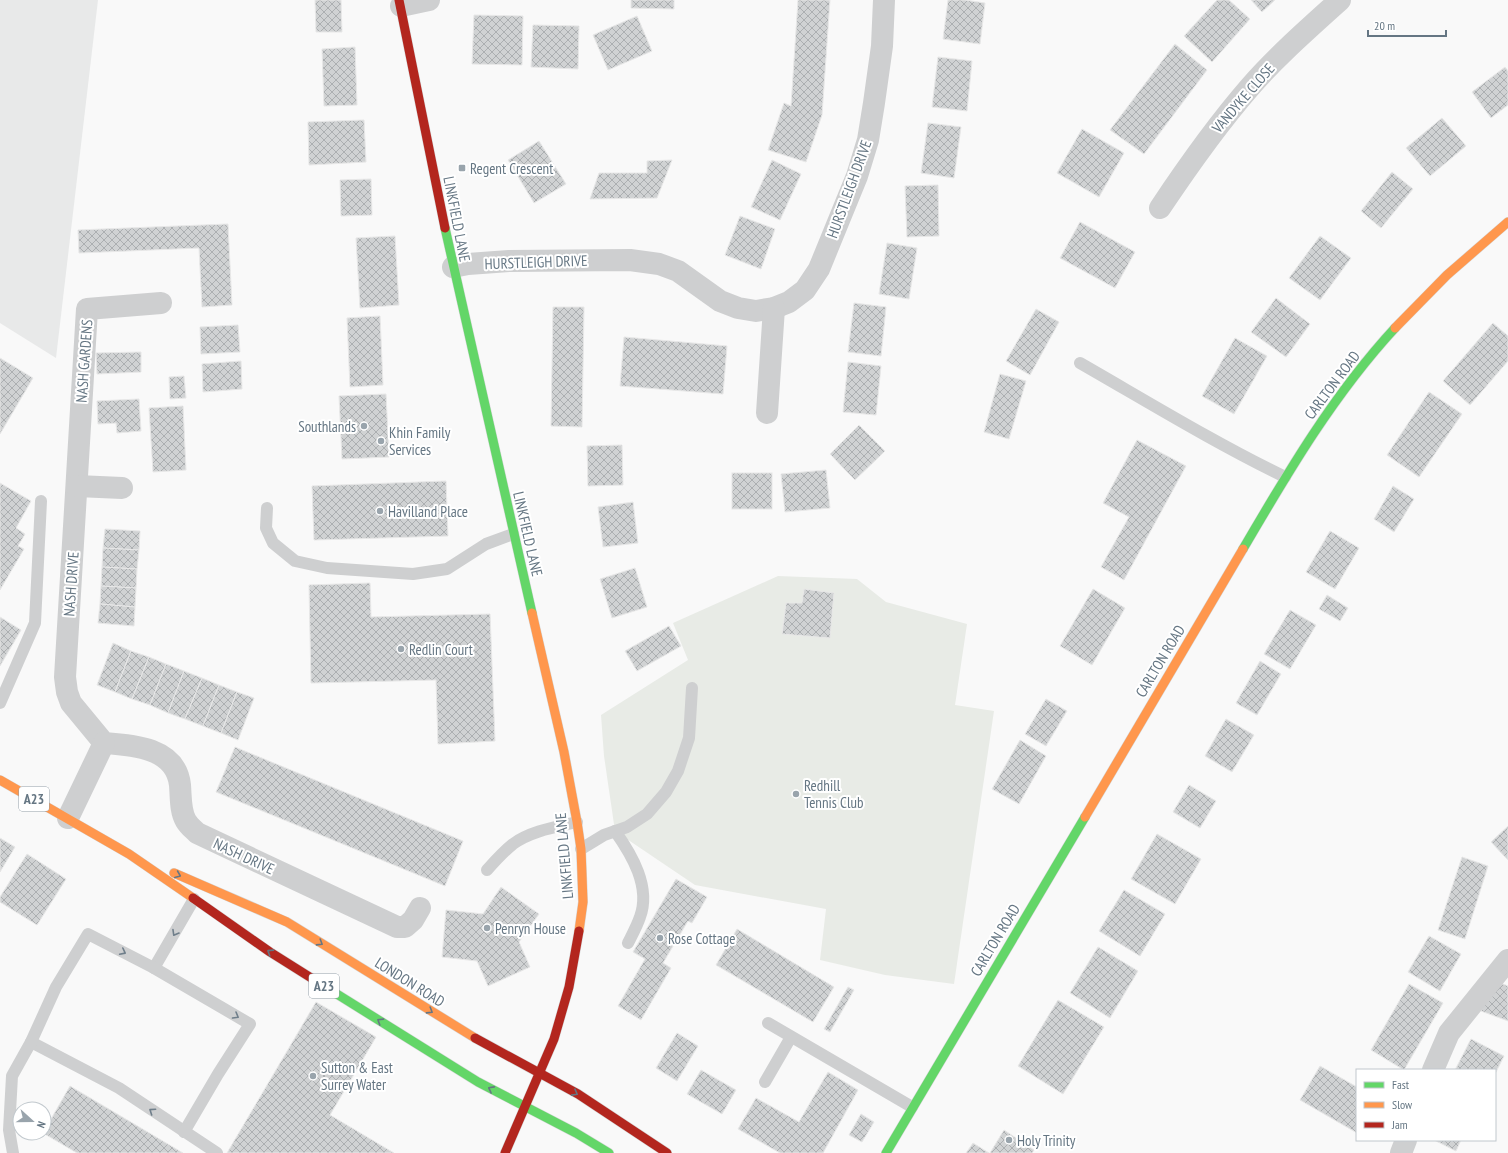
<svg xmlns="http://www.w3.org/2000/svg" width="1508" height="1153" font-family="'PT Sans Narrow',sans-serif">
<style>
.built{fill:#e8e9e9}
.grass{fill:#e8ebe6}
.building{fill:url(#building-cross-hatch);stroke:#e8e8e8}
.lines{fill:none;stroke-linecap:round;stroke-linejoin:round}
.fast-casing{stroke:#d5d6d7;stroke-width:10}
.slow-casing{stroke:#d5d6d7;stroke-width:10}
.jam-casing{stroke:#d5d6d7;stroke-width:10}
.lane{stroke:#cecfd0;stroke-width:12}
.street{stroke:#cecfd0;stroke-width:22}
.fast{stroke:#63d668;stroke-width:9}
.slow{stroke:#ff974d;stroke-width:9}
.jam{stroke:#b3261e;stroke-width:9}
.oneway{stroke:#657683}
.oneway2{stroke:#707f8b}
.poi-dot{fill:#99a4ac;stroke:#fff;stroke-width:1.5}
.labels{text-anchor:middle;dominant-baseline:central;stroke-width:4;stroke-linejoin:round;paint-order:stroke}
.shield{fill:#fff;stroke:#939fa8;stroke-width:1}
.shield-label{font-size:14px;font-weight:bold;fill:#657683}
.street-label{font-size:15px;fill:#657683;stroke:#fff}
.poi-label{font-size:15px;fill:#657683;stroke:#fff;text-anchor:start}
</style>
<defs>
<pattern id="building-cross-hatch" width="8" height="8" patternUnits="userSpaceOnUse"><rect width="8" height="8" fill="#d0d2d3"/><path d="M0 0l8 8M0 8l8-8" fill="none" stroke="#acafb1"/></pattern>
</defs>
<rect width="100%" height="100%" fill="#f9f9f9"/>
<polygon class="built" points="0,0 98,0 56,358 0,323"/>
<polygon class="grass" points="778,576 857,579 886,602 967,624 955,705 994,711 954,984 885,975 820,960 826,909 695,885 615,831 604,756 601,715 688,660 673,623"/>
<g class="building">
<polygon points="315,0 341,0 342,32 316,32"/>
<polygon points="631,0 674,0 674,9 631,8"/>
<polygon points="798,0 830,0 822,115 806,162 768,150 784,103 791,106"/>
<polygon points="948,0 965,0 985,3 980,44 943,39"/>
<polygon points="1217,0 1229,0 1250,19 1212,62 1184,36"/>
<polygon points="1251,0 1275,0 1262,12"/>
<polygon points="474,15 523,16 522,65 472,64"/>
<polygon points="637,16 652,51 608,70 593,35"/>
<polygon points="533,25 579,26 578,69 531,67"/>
<polygon points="1175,44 1207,70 1144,154 1110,130"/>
<polygon points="355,47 357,105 324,106 322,49"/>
<polygon points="938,57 972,61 967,111 932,107"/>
<polygon points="1505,67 1508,71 1508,105 1491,118 1472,92"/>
<polygon points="1442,118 1466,146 1430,176 1406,148"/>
<polygon points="364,120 366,162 309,165 308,122"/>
<polygon points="928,123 961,127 954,178 921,173"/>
<polygon points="1082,129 1124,153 1099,197 1057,173"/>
<polygon points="539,141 566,184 534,203 508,160"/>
<polygon points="672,160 657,198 590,199 599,173 647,173 647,161"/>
<polygon points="772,160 801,174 780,220 751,207"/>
<polygon points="1392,172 1413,189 1381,228 1361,211"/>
<polygon points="371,179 372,215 341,216 340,180"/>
<polygon points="938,185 939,236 907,237 905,186"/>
<polygon points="740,216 775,229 761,269 725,255"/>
<polygon points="1080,222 1135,252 1115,288 1060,258"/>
<polygon points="228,224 232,305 202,307 199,248 79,253 78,230"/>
<polygon points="395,236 399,305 360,308 356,238"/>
<polygon points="1320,236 1351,258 1320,300 1289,278"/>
<polygon points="887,243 917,248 909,299 879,294"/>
<polygon points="1276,298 1310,324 1286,357 1251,332"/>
<polygon points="854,303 886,307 881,356 848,352"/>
<polygon points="553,307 584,307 582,427 551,426"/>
<polygon points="1036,309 1059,322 1030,375 1006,361"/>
<polygon points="380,316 383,385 350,387 347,318"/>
<polygon points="1493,323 1508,336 1508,361 1470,405 1443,381"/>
<polygon points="238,325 240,352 201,354 200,327"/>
<polygon points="624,337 727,346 723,394 620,386"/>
<polygon points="1235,338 1267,356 1234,414 1202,396"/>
<polygon points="141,352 141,372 97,374 96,353"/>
<polygon points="0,358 33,378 0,434"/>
<polygon points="241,361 242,389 203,392 202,364"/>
<polygon points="848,362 881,366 876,415 843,412"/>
<polygon points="1000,374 1026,381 1009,439 984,432"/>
<polygon points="184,376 186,398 170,399 169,377"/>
<polygon points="1429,392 1462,414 1419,477 1387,455"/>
<polygon points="386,394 389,457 342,459 339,396"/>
<polygon points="139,399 141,431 117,433 116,423 98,424 97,401"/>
<polygon points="183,406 186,470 153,472 149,408"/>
<polygon points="859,425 885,451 855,480 830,454"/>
<polygon points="1137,440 1186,466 1124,580 1101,567 1129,517 1103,503"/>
<polygon points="622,445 623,485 588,486 587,446"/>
<polygon points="826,470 830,508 785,512 781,474"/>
<rect x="732" y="473" width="40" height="36"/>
<polygon points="446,481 448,536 314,540 312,486"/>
<polygon points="0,483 31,501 16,528 25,534 18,546 24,549 0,590"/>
<polygon points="1393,486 1414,499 1394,532 1374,519"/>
<polygon points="633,502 638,543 603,547 598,507"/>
<polygon points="105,529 140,531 139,550 103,548"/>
<polygon points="1330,531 1359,548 1335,589 1306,572"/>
<polygon points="103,548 139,550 137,569 102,567"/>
<polygon points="102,567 137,569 136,588 101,586"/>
<polygon points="635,568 647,607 612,618 600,579"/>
<polygon points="370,583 371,617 490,614 495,741 438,744 436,680 311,683 309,585"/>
<polygon points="101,586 136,588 135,607 100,604"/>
<polygon points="804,589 834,593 830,638 782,634 786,603 802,603"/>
<polygon points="1093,589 1125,608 1092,665 1060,646"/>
<polygon points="1327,595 1348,608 1340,621 1319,609"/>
<polygon points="100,604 135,607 134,626 98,623"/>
<polygon points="1290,610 1316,625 1290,669 1264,654"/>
<polygon points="0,617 21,630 0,666"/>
<polygon points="669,626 681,646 637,671 625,651"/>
<polygon points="113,643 131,651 115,692 97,685"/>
<polygon points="131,651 149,657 132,699 115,692"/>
<polygon points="149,657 166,664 150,705 132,699"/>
<polygon points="1260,661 1281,674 1257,715 1236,703"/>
<polygon points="166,664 184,671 168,713 150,705"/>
<polygon points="184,671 202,678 185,719 168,713"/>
<polygon points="202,678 219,685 203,726 185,719"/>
<polygon points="219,685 237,692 221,733 203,726"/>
<polygon points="237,692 254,698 238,740 221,733"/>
<polygon points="1046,699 1067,711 1046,746 1025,734"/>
<polygon points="1226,719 1254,735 1232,772 1205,756"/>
<polygon points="1020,740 1046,756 1019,804 992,789"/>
<polygon points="235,747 463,841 445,886 216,792"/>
<polygon points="1189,785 1216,801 1200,828 1173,812"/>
<polygon points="1508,826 1508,860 1491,842"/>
<polygon points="1157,834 1201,859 1175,904 1131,879"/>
<polygon points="0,838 15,847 0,872"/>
<polygon points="27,854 66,879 37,925 0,902 0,897"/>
<polygon points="1462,857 1488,866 1465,939 1438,930"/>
<polygon points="676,879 707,897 692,923 688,921 663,963 671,968 641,1020 618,1006 645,959 633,952"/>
<polygon points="501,887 539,914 519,942 530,967 488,986 477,961 442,957 446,910 483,914"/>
<polygon points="1124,890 1165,914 1140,956 1099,931"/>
<polygon points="737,929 834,987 813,1022 716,965"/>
<polygon points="1429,936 1461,954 1440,991 1408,972"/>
<polygon points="1098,947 1138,971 1110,1018 1070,993"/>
<polygon points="1493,980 1508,986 1508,1021 1481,1011"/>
<polygon points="1409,984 1443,1003 1404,1070 1371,1050"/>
<polygon points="848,987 854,990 830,1032 824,1029"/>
<polygon points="1058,1000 1104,1027 1063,1094 1018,1066"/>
<polygon points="316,1002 376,1037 330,1115 394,1153 227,1153"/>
<polygon points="677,1033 698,1046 677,1081 656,1068"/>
<polygon points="1471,1039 1504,1056 1495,1074 1495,1070 1455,1070"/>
<polygon points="1320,1066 1357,1087 1357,1133 1300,1100"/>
<polygon points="701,1070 736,1090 722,1114 687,1094"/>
<polygon points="828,1072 858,1090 823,1153 780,1153 738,1129 756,1098 799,1122"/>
<polygon points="70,1086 183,1153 77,1153 43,1133"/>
<polygon points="861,1114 874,1122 862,1142 849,1135"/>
<polygon points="1004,1130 1034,1150 1032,1153 990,1153"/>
<polygon points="1434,1140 1461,1140 1456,1151"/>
<polygon points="973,1143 989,1153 966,1153"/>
</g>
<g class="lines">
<g class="fast-casing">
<g id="fast">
<polyline points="445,228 532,613"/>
<path d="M1243 549C1288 472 1334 394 1395 328"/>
<polyline points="332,991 478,1082 576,1133 609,1153"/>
<polyline points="886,1153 1085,817"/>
</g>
</g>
<g class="slow-casing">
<g id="slow">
<polyline points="1395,328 1447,275 1508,222"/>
<polyline points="532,613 564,752 577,822 581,849 583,902 579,931"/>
<polyline points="0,780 129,854 193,898"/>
<polyline points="1085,817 1243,549"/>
<polyline points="174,873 287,922 475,1038"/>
</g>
</g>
<g class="jam-casing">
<g id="jam">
<polyline points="399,0 445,228"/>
<polyline points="193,898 270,952 332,991"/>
<polyline points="475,1038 578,1094 667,1153"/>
<polyline points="505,1153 554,1039 569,987 579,931"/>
</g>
</g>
<g class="lane">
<path d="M1080 363C1148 402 1215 443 1285 477"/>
<polyline points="267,508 266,528 273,543 295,561 327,568 413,574 447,569 486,544 513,534"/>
<polyline points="0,703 35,623 41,501"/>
<path d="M615 831C632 855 651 887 640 917 637 926 632 935 628 943"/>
<polyline points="581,849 604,835 627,827 647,814 666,792 678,771 689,738 692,688"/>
<path d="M487 870C495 861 503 852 513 844 531 831 556 827 577 822"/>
<polyline points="154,968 194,899"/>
<polyline points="768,1023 912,1107"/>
<polyline points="31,1042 119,1088 217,1153"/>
<polyline points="765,1082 791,1037"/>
<polyline points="13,1153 9,1130 12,1076 31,1042 56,987 88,934 154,968 250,1024 218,1074 184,1132"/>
</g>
<g class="street">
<polyline points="401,6 429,0"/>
<path d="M1160 208C1188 166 1217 125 1250 87 1277 56 1309 28 1340 0"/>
<polyline points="453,267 468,264 509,261 630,260 659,264 678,271 720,301 738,308 756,311 774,308 789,302 805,290 819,269 857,176 868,140 874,103 882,46 884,0"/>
<path d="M161 303 87 309 65 677 67 692 71 703 104 743C134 745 176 748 180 785 181 797 180 811 186 821 189 826 193 829 197 833L397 927H405L413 920 420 908"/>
<polyline points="767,413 774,308"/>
<polyline points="77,486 122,488"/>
<polyline points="68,818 104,743"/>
<polyline points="1433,1070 1449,1033 1508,960"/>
<polyline points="1401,1153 1406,1140"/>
</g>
<use href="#fast" class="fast"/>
<use href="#slow" class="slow"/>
<use href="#jam" class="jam"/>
</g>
<defs><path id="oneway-chevron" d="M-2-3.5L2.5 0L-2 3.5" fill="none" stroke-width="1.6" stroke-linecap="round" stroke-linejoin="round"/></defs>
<g class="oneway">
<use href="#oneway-chevron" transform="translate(178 875) rotate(23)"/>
<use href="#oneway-chevron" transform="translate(320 943) rotate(32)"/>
<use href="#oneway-chevron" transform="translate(270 952) rotate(-147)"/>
<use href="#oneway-chevron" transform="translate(430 1011) rotate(32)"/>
<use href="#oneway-chevron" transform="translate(380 1021) rotate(-148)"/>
<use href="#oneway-chevron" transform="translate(491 1089) rotate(-152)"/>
<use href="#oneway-chevron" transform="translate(575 1093) rotate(29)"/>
</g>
<g class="oneway2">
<use href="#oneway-chevron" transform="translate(175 933) rotate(120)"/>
<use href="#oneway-chevron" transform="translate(123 952) rotate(27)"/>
<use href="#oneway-chevron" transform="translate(236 1016) rotate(30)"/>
<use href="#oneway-chevron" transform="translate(152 1111) rotate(-146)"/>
</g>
<g class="poi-dot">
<rect x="458" y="164" width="8" height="8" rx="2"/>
<circle cx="364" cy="426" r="4"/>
<circle cx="381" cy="441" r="4"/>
<circle cx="380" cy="511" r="4"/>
<circle cx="401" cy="649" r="4"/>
<circle cx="796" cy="794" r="4"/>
<circle cx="487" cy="928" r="4"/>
<circle cx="660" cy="938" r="4"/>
<circle cx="313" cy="1076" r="4"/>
<circle cx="1009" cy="1140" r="4"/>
</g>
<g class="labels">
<g class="shield">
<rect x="19" y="787" width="30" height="24" rx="3"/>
<rect x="309" y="974" width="30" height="24" rx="3"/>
</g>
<g class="shield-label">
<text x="34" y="799">A23</text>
<text x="324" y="986">A23</text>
</g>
<g class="street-label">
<text transform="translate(1243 98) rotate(-49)">VANDYKE CLOSE</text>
<text transform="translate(849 189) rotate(-70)">HURSTLEIGH DRIVE</text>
<text transform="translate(457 219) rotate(79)">LINKFIELD LANE</text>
<text transform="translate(536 262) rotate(-2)">HURSTLEIGH DRIVE</text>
<text transform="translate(84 361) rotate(-86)">NASH GARDENS</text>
<text transform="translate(1332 385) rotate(-53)">CARLTON ROAD</text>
<text transform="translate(528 534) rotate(77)">LINKFIELD LANE</text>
<text transform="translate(71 584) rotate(-86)">NASH DRIVE</text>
<text transform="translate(1160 661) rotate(-59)">CARLTON ROAD</text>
<text transform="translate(244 856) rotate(25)">NASH DRIVE</text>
<text transform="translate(564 856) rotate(-95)">LINKFIELD LANE</text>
<text transform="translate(995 940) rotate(-59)">CARLTON ROAD</text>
<text transform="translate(410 982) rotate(32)">LONDON ROAD</text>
</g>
<g class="poi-label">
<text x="470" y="168">Regent Crescent</text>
<text x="356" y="426" text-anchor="end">Southlands</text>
<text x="389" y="432">Khin Family<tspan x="389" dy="17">Services</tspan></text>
<text x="388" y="511">Havilland Place</text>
<text x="409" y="649">Redlin Court</text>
<text x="804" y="785">Redhill<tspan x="804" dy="17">Tennis Club</tspan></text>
<text x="495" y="928">Penryn House</text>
<text x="668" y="938">Rose Cottage</text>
<text x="321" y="1067">Sutton &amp; East<tspan x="321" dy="17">Surrey Water</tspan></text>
<text x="1017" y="1140">Holy Trinity</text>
</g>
</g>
<rect x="1356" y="1069" width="140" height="72" fill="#ffffff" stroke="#c1c8cd"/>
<rect x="1364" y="1082" width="20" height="6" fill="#63d668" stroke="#c1c8cd"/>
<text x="1392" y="1089" font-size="12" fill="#657683">Fast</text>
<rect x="1364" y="1102" width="20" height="6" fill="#ff974d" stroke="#c1c8cd"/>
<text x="1392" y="1109" font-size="12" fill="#657683">Slow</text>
<rect x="1364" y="1122" width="20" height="6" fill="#b3261e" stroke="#c1c8cd"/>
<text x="1392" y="1129" font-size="12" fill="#657683">Jam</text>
<g transform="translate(32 1121) rotate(111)"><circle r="19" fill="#ffffff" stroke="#c1c8cd"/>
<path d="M0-3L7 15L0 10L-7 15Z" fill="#99a4ac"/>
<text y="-6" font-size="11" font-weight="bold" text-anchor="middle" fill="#657683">N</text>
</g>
<path d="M1368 30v6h78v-6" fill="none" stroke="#657683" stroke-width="2"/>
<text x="1374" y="30" font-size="12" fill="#657683" stroke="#ffffff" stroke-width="3" paint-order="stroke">20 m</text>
</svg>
